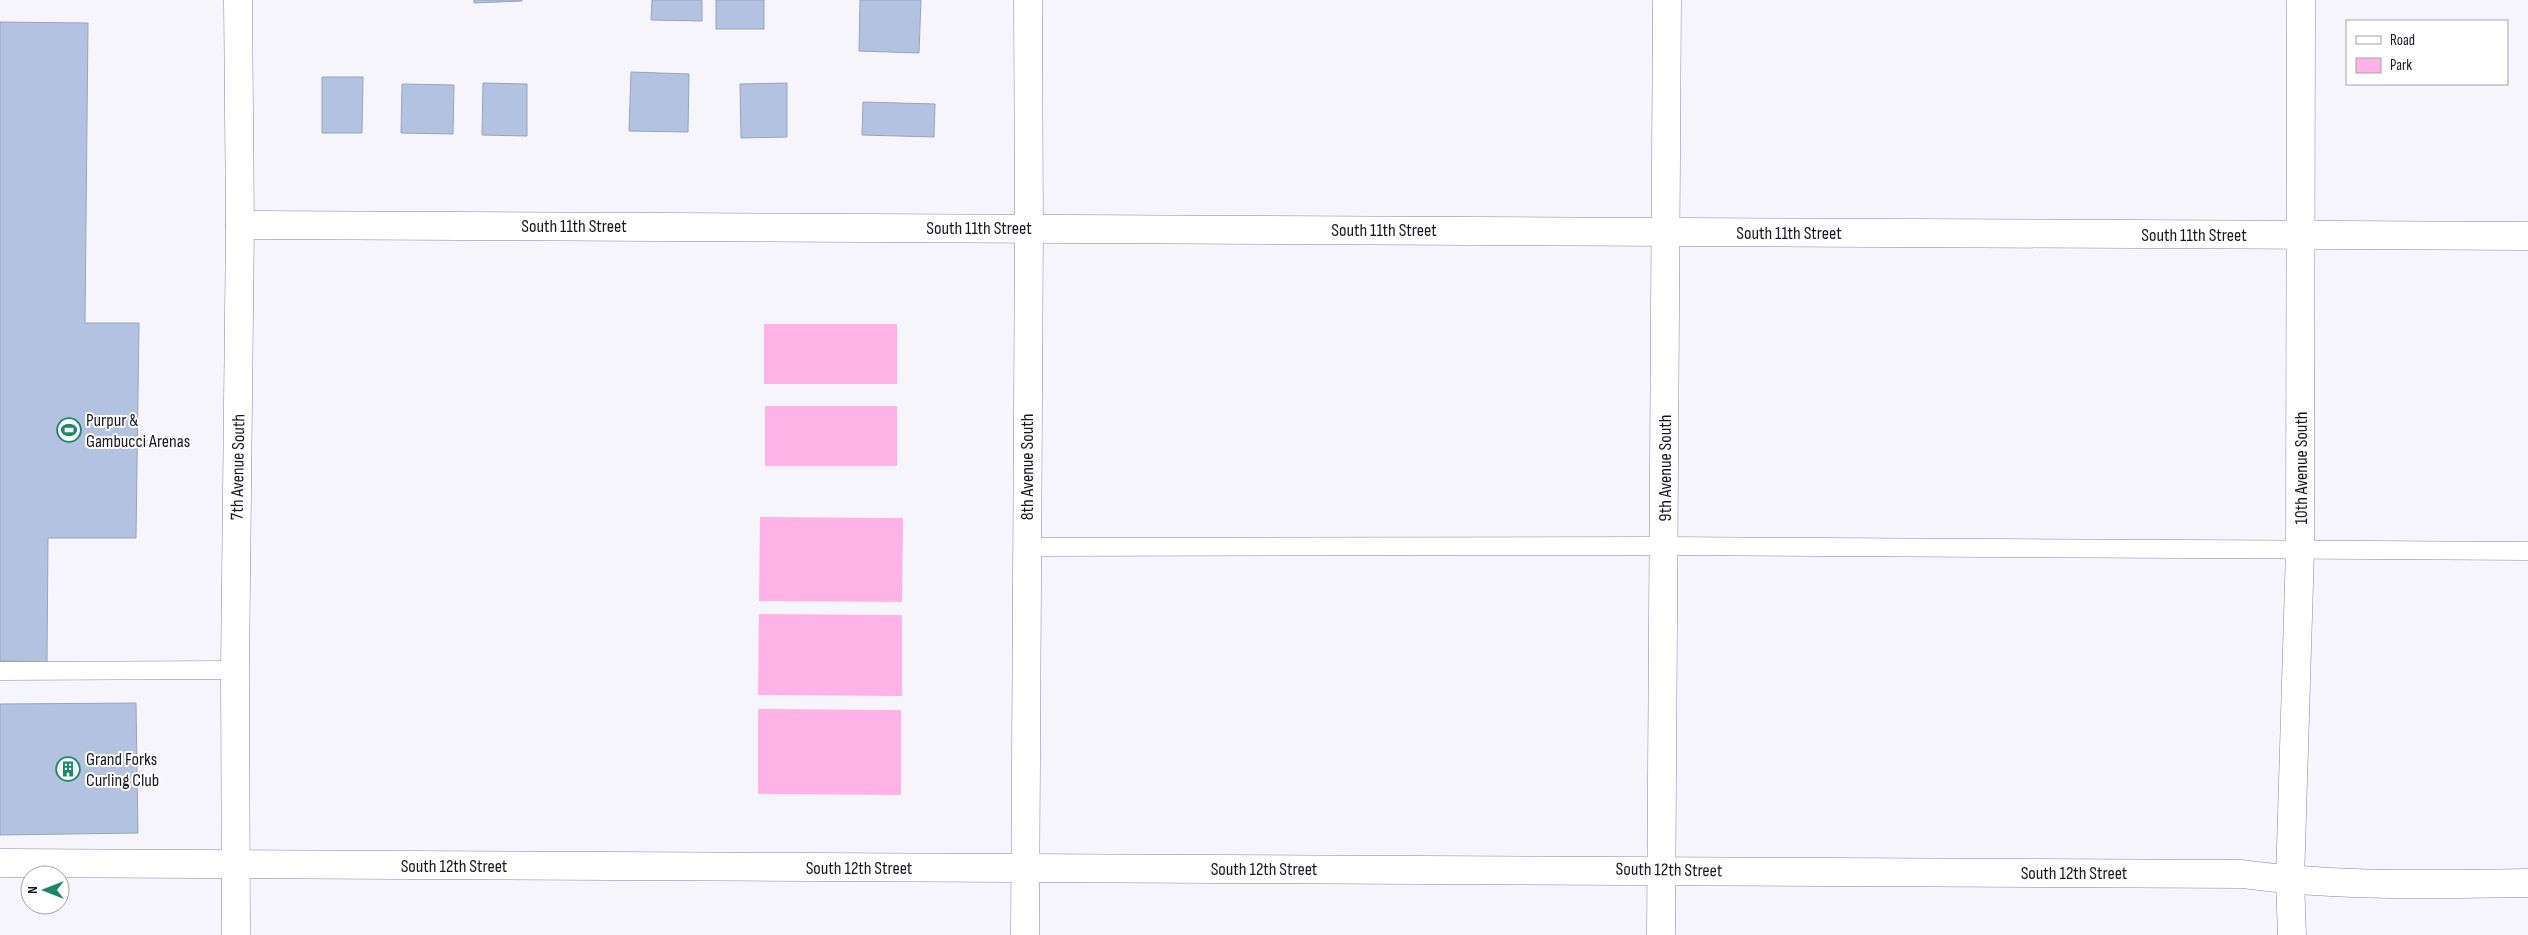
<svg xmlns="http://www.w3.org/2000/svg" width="2528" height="935" font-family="'Sofia Sans Condensed',sans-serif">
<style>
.green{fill:#feb2e5}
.building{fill:#b4c2e2;stroke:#96a4c2}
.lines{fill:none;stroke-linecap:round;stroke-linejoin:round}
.service-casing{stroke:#8986a5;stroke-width:19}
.minor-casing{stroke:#8986a5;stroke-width:29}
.service{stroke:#fff;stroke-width:18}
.minor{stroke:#fff;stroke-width:28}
.labels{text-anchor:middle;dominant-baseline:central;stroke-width:4;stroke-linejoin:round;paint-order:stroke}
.street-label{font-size:18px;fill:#171622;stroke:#fff}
.poi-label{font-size:18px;fill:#171622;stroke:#fff;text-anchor:start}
</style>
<rect width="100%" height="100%" fill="#f6f5fc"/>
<g class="green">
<rect x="764" y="324" width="133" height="60"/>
<rect x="765" y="406" width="132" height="60"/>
<polygon points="760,517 903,518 902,602 759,601"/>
<polygon points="759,614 902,615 902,696 758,695"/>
<polygon points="758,709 901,710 901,795 758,794"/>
</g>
<g class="building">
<polygon points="474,0 522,0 522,1 474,3"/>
<polygon points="652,0 702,0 702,21 651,20"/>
<rect x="716" y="0" width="48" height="29"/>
<polygon points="860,0 921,0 919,53 859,51"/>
<polygon points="0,22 88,23 85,323 139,323 136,538 48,538 47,662 0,661"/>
<polygon points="631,72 689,74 688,132 629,131"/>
<polygon points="322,77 363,77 362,133 322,133"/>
<polygon points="483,83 527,84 527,136 482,135"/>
<polygon points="787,83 787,137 741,138 740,84"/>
<polygon points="402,84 454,85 453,134 401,133"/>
<polygon points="863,102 935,104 934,137 862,135"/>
<polygon points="136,703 138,833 0,835 0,704"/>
</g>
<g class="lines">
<g class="service-casing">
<g id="service">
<polyline points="1027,547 1664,546 2528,551"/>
<polyline points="0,671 235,670"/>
</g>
</g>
<g class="minor-casing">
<g id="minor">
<polyline points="240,225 2528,236"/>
<path d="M0 863 2242 874C2337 887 2432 884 2528 883"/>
<polyline points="236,935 235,670 240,225 238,0"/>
<polyline points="1025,935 1029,228 1028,0"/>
<polyline points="1661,935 1667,0"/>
<polyline points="2292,935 2290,881 2300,550 2301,0"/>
</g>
</g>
<use href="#service" class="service"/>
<use href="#minor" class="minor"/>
</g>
<defs>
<g id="stadium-ring" transform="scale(1.25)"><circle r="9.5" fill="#fff" stroke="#1a8967" stroke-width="1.5"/><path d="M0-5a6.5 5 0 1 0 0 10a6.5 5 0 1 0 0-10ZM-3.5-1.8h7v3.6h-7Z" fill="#1a8967"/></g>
<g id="building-ring" transform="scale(1.25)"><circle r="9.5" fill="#fff" stroke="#1a8967" stroke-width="1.5"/><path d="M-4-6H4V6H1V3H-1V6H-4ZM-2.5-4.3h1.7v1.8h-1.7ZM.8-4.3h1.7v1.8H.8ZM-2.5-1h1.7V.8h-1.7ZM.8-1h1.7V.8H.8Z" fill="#1a8967"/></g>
</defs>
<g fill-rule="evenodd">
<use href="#stadium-ring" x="69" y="430"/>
<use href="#building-ring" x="68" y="769"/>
</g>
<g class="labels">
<g class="street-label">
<text x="574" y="226">South 11th Street</text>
<text x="979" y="228">South 11th Street</text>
<text x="1384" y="230">South 11th Street</text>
<text x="1789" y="233">South 11th Street</text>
<text x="2194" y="235">South 11th Street</text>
<text transform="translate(238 467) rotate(-89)">7th Avenue South</text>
<text transform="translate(1027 467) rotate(-90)">8th Avenue South</text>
<text transform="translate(1665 468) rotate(-90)">9th Avenue South</text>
<text transform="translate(2301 468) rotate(-90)">10th Avenue South</text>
<text x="454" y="866">South 12th Street</text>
<text x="859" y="868">South 12th Street</text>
<text x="1264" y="869">South 12th Street</text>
<text transform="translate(1669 870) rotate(1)">South 12th Street</text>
<text x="2074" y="873">South 12th Street</text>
</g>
<g class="poi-label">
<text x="86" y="420">Purpur &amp;<tspan x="86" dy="21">Gambucci Arenas</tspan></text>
<text x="86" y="759">Grand Forks<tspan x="86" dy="21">Curling Club</tspan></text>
</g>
</g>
<rect x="2346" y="20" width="162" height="65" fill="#ffffff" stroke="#a2a2a7"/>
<rect x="2356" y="36" width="25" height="8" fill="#ffffff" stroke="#a2a2a7"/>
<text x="2390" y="45" font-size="15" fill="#171622">Road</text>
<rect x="2356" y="58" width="25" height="15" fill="#feb2e5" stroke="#a2a2a7"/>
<text x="2390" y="70" font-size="15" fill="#171622">Park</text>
<g transform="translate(45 890) rotate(270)"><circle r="24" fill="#ffffff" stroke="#a2a2a7"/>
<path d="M0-4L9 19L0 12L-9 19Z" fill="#1a8967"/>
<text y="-8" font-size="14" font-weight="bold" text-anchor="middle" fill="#171622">N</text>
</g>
</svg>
